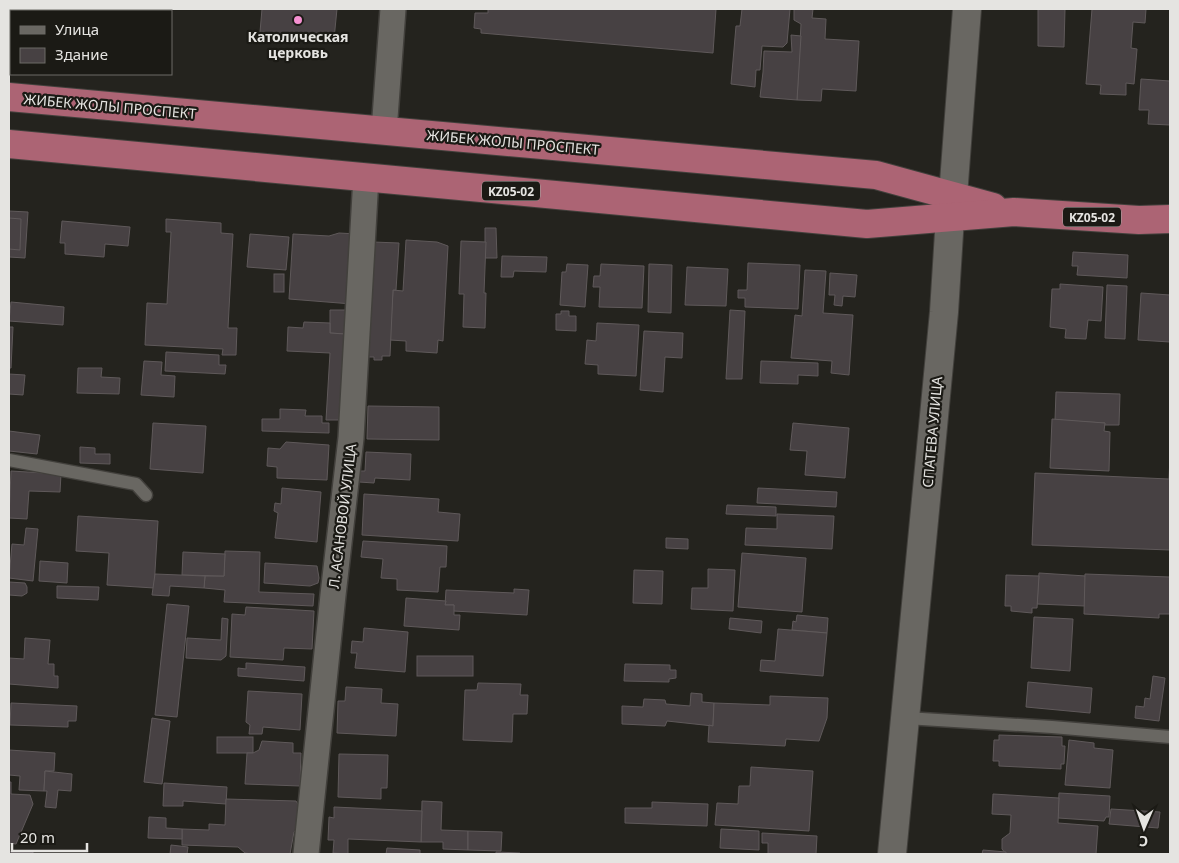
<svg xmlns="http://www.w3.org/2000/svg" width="1179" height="863" font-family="'Noto Sans',sans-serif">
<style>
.building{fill:#474143;stroke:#5f595a}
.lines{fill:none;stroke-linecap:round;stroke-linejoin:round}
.service-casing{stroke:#42403c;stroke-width:15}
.minor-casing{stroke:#42403c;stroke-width:28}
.tertiary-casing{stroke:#42403c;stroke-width:30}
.trunk-casing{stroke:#42403c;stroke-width:30}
.service{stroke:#696762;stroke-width:12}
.minor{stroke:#696762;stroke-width:25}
.tertiary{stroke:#696762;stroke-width:28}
.trunk{stroke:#ac6474;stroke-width:28}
.poi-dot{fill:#f590d1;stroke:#1b1a15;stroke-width:2}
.labels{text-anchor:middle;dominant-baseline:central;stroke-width:4.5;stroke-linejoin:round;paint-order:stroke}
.shield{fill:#1b1a15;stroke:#a8a7a4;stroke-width:1}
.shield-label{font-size:12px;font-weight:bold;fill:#e5e4e1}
.poi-label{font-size:14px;font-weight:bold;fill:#e5e4e1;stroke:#1b1a15}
.street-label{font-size:14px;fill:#e5e4e1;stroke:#1b1a15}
</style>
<rect width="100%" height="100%" fill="#24231e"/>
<g class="building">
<polygon points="52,9 147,9 146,11 52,11"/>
<polygon points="262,9 337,9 334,39 260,32"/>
<polygon points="488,9 716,9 713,53 481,33 481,29 474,28 475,13 488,13"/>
<polygon points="742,9 790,9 787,43 783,47 762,46 760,70 756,70 755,87 731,84 736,26 740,26"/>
<polygon points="794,9 813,9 812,18 826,19 825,39 859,41 856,91 822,89 821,101 797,100 801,24 794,20"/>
<polygon points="1038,9 1065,9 1064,47 1038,46"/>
<polygon points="1092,9 1146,9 1145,23 1133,22 1131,48 1137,49 1134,84 1126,83 1126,95 1100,94 1101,85 1086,84"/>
<polygon points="791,35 801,36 797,100 760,97 763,72 764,51 792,52"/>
<polygon points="1141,79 1170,81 1170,125 1148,124 1149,110 1139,110"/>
<polygon points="9,211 28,212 25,258 9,257"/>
<polygon points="9,218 21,219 20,250 9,249"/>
<polygon points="166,219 221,223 221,233 233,234 228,328 237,328 236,355 222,355 223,349 145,345 147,303 167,304 171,232 166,232"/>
<polygon points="62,221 130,227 128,246 105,244 104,257 65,254 65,243 60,243"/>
<polygon points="485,228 496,228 497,258 485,258"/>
<polygon points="339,233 357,234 352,304 289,299 293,234 329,236"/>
<polygon points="250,234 289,237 286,270 247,267"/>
<polygon points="406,240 437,242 448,246 443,341 438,340 437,353 406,351 406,341 390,340 393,290 403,291"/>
<polygon points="461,241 486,242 484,293 486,293 485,328 463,327 464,294 459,294"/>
<polygon points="373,242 399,243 396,290 393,290 390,356 382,356 382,360 374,360 374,357 368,357"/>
<polygon points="1073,252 1128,255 1127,278 1077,275 1078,266 1072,266"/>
<polygon points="502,256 547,257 546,272 514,271 513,277 501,277"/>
<polygon points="748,263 800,265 798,309 745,307 745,298 738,298 738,290 747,290"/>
<polygon points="567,264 588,265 585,307 560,305 562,272 566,272"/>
<polygon points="601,264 644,266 642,308 599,307 600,287 593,287 594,276 600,276"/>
<polygon points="649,264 672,265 671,313 648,312"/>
<polygon points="687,267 728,269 726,306 685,305"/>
<polygon points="805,270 826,271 823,313 853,315 849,375 831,373 832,361 791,358 795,315 802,316"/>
<polygon points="830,273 857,275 855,297 843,296 842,306 834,305 835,295 829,295"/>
<rect x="274" y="274" width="10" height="18"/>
<polygon points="1060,284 1103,287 1101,321 1088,320 1086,339 1065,338 1066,329 1050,327 1052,289 1060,289"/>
<polygon points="1107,285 1127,286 1125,339 1105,338"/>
<polygon points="1141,293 1170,295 1170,342 1138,340"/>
<polygon points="11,302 64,307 63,325 9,321"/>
<polygon points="330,310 351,310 345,334 330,333"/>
<polygon points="730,310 745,311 742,379 726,379"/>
<polygon points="561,311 569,311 569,316 576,316 576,331 556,330 556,314 561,314"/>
<polygon points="304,322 330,323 330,333 345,334 341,420 326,420 330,353 287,351 288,327 303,328"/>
<polygon points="597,323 639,325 636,376 598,374 598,365 585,364 587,340 596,341"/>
<polygon points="9,327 13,327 11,368 9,368"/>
<polygon points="644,331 683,333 682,358 665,357 663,392 640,390"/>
<polygon points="166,352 219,355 219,365 226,365 225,374 165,371"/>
<polygon points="144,361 162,362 161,375 175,376 174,397 141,395"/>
<polygon points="761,361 818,363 818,376 798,375 798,384 760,383"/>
<polygon points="78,368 102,368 101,377 120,378 119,394 77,393"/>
<polygon points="9,374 25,375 23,395 9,394"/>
<polygon points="1056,392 1120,394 1119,425 1104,425 1105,423 1055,420"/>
<polygon points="368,406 439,407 439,440 367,439"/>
<polygon points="280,409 306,410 305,416 322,416 322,423 329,423 329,433 262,431 262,419 280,419"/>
<polygon points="1052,419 1105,423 1104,431 1110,432 1109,471 1050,468"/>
<polygon points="153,423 206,426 203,473 150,469"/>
<polygon points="793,423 849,428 845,478 805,475 807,451 790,450"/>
<polygon points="9,431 40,435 37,454 9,451"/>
<polygon points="286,442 329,445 327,480 277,478 277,467 267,466 268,448 280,449"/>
<polygon points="80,447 95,448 95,454 110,454 110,464 80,463"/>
<polygon points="366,452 411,454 410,480 375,478 374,483 359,482 360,471 365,471"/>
<polygon points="1170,456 1170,550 1032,545 1035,473 1169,479"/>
<polygon points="11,471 61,474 60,492 29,491 27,519 9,518"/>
<polygon points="282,488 321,492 317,542 275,538 278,513 274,511 275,503 281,504"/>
<polygon points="758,488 837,492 836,507 757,503"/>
<polygon points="364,494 439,499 438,512 460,514 458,541 362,535"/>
<polygon points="727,505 776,507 776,516 726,514"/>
<polygon points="777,514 834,516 832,549 745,545 746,528 777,529"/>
<polygon points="78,516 158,521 154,588 107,585 109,553 76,551"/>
<polygon points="26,528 38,529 33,581 9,578 12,544 24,545"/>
<polygon points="666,538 688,539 688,549 666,548"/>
<polygon points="363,541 447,546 446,567 440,567 438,592 397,590 397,579 381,578 383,559 361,557"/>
<polygon points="225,551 260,552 259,592 314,594 313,606 224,602 225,590 204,588 205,576 224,576"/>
<polygon points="183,552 225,554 224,576 182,575"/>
<polygon points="742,553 806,558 802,612 738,607"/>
<polygon points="40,561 68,563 67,583 39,581"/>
<polygon points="265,563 317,566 319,578 318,583 310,586 264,583"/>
<polygon points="708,569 735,570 733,611 691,609 692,588 708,588"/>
<polygon points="634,570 663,571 662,604 633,603"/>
<polygon points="1039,573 1086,576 1085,606 1037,604"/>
<polygon points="155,574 205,576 204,588 170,586 169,596 152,595"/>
<polygon points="1085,574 1170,577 1170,614 1159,614 1159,618 1084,614"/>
<polygon points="1006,575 1039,576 1037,608 1032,608 1032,613 1011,611 1011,606 1005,606"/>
<polygon points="9,582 25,583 27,587 27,593 22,596 9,595"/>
<polygon points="57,586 99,587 98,600 57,598"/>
<polygon points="514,589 529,590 527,615 453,611 454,605 445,605 446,590 514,593"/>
<polygon points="406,598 446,601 445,605 454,605 454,615 460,615 459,630 404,626"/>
<polygon points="167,604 189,606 177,717 155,715"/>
<polygon points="246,607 314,611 312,649 284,648 283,660 230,657 232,614 245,615"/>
<polygon points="797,615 828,618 827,633 792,630 793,621 796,622"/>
<polygon points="1034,617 1073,619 1070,671 1031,668"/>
<polygon points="222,618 228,619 226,656 221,660 186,658 187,638 221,640"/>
<polygon points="730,618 762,621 761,633 729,629"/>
<polygon points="364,628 408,632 405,672 355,668 357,653 351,653 352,641 363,642"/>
<polygon points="778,629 827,633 823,676 760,671 761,660 775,661"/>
<polygon points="25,638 50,640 48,664 54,664 54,676 58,676 58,688 9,684 9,658 24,659"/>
<rect x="417" y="656" width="56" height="20"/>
<polygon points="246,663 305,667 304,681 238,676 238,668 246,669"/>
<polygon points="625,664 670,665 670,670 676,670 676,678 669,679 669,682 624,681"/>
<polygon points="1153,676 1165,678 1159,721 1135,718 1136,706 1144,707 1145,698 1150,699"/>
<polygon points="1028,682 1092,688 1090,713 1026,707"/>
<polygon points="478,683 521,684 520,695 528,695 527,714 513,714 512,742 463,740 465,690 477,690"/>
<polygon points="346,687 382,689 381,703 398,704 396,736 337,733 338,701 345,701"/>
<polygon points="248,691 302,694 300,730 263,727 262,734 249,734 250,725 246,722"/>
<polygon points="691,693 702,694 702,702 714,703 713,726 667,721 665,726 622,724 622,706 643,707 644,699 665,700 666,704 690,706"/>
<polygon points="770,696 828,698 827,718 819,741 786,739 785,746 708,742 709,725 713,726 714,703 770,705"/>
<polygon points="11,703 77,706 76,721 68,721 68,727 10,725"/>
<polygon points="152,718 170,721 162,784 144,782"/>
<polygon points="999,735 1062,737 1062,746 1065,746 1064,764 1061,764 1061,769 999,766 999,761 993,761 994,740 999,740"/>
<rect x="217" y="737" width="36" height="16"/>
<polygon points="1069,740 1094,743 1094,748 1113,750 1110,788 1065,785"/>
<polygon points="262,741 293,743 293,753 301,753 300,786 245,784 247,753 253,753 259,750"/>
<polygon points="9,750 55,753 54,771 45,771 44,791 19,790 20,776 9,775"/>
<polygon points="339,754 388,755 387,788 381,788 381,799 338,797"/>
<polygon points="751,767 813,771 809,831 715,825 717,803 738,804 739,786 750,786"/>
<polygon points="45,771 72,774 71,791 58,790 56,808 45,807 47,791 44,791"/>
<polygon points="9,782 11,782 11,794 30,795 33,804 16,844 9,843"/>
<polygon points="164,783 227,787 226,804 183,801 183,806 163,806"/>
<polygon points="1059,793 1110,796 1109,817 1106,817 1104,821 1058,818"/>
<polygon points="993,794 1059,798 1058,823 1098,826 1096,854 1006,854 1002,849 1002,839 1010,833 1011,815 992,814"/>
<polygon points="226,799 296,801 301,809 300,826 294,832 290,854 252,854 245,853 238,847 182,845 182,829 209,830 209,824 225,825"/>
<polygon points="422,801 442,802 441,830 468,831 468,850 443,849 443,842 421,842"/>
<polygon points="652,802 708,804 707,826 625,823 625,808 652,808"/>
<polygon points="334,807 422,811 421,842 348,839 348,854 333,853 334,840 328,840 329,817 334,818"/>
<polygon points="1111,809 1160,812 1158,828 1109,824"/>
<polygon points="149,817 166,818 166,828 182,829 182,839 148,838"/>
<polygon points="721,829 759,831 759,850 720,848"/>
<polygon points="468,831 502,832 501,851 468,850"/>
<polygon points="762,833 817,836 816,854 768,854 768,843 762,843"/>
<polygon points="171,845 188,847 187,854 170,854"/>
<polygon points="387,848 420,850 420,854 386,854"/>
<polygon points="983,850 1006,852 1006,854 982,854"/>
<rect x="9" y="852" width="24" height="2"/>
<polygon points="496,852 520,853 520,854 496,854"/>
</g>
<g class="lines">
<g class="service-casing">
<g id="service">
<polyline points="9,460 136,484 146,495"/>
<polyline points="906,718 1052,727 1170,737"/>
</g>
</g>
<g class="minor-casing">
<g id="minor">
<polyline points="384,131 393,9"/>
<polyline points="306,854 333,595 351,438 366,177"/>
</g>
</g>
<g class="tertiary-casing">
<polyline id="tertiary" points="892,854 944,312 950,217 953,196 967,9"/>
</g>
<g class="trunk-casing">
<g id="trunk">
<polyline points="9,97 876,175 993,207"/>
<polyline points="9,144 867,224 1014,212 1139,220 1170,219"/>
</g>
</g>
<use href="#service" class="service"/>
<use href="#minor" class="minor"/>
<use href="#tertiary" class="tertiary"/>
<use href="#trunk" class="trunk"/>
</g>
<circle class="poi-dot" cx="298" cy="20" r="5"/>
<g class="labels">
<g class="shield">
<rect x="482" y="181.5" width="58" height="19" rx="4"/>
<rect x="1063" y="207.5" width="58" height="19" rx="4"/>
</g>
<g class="shield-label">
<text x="511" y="191">KZ05-02</text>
<text x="1092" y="217">KZ05-02</text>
</g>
<g class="poi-label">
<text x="298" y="36">Католическая<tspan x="298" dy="16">церковь</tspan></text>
</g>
<g class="street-label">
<text transform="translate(110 106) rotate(5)">ЖИБЕК ЖОЛЫ ПРОСПЕКТ</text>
<text transform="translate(513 142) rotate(5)">ЖИБЕК ЖОЛЫ ПРОСПЕКТ</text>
<text transform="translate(932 432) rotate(-85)">СПАТЕВА УЛИЦА</text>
<text transform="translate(342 516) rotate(-83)">Л. АСАНОВОЙ УЛИЦА</text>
</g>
</g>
<rect width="1179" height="863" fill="none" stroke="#e5e4e1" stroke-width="20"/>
<rect x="10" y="10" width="162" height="65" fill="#1b1a15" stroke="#6c6b67"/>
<rect x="20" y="26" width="25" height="8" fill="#696762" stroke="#6c6b67"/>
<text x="55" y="35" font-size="15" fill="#e5e4e1">Улица</text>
<rect x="20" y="48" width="25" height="15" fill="#474143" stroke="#6c6b67"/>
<text x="55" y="60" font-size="15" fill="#e5e4e1">Здание</text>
<g transform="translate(1144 828) rotate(182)" stroke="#1b1a15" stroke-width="4" paint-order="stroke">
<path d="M0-4L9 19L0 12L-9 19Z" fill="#e5e4e1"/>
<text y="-8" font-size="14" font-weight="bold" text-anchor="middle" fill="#e5e4e1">С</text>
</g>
<path d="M12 843v8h75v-8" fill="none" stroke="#e5e4e1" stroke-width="2.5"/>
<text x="20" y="843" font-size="15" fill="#e5e4e1" stroke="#1b1a15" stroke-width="4" paint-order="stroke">20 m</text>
</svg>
